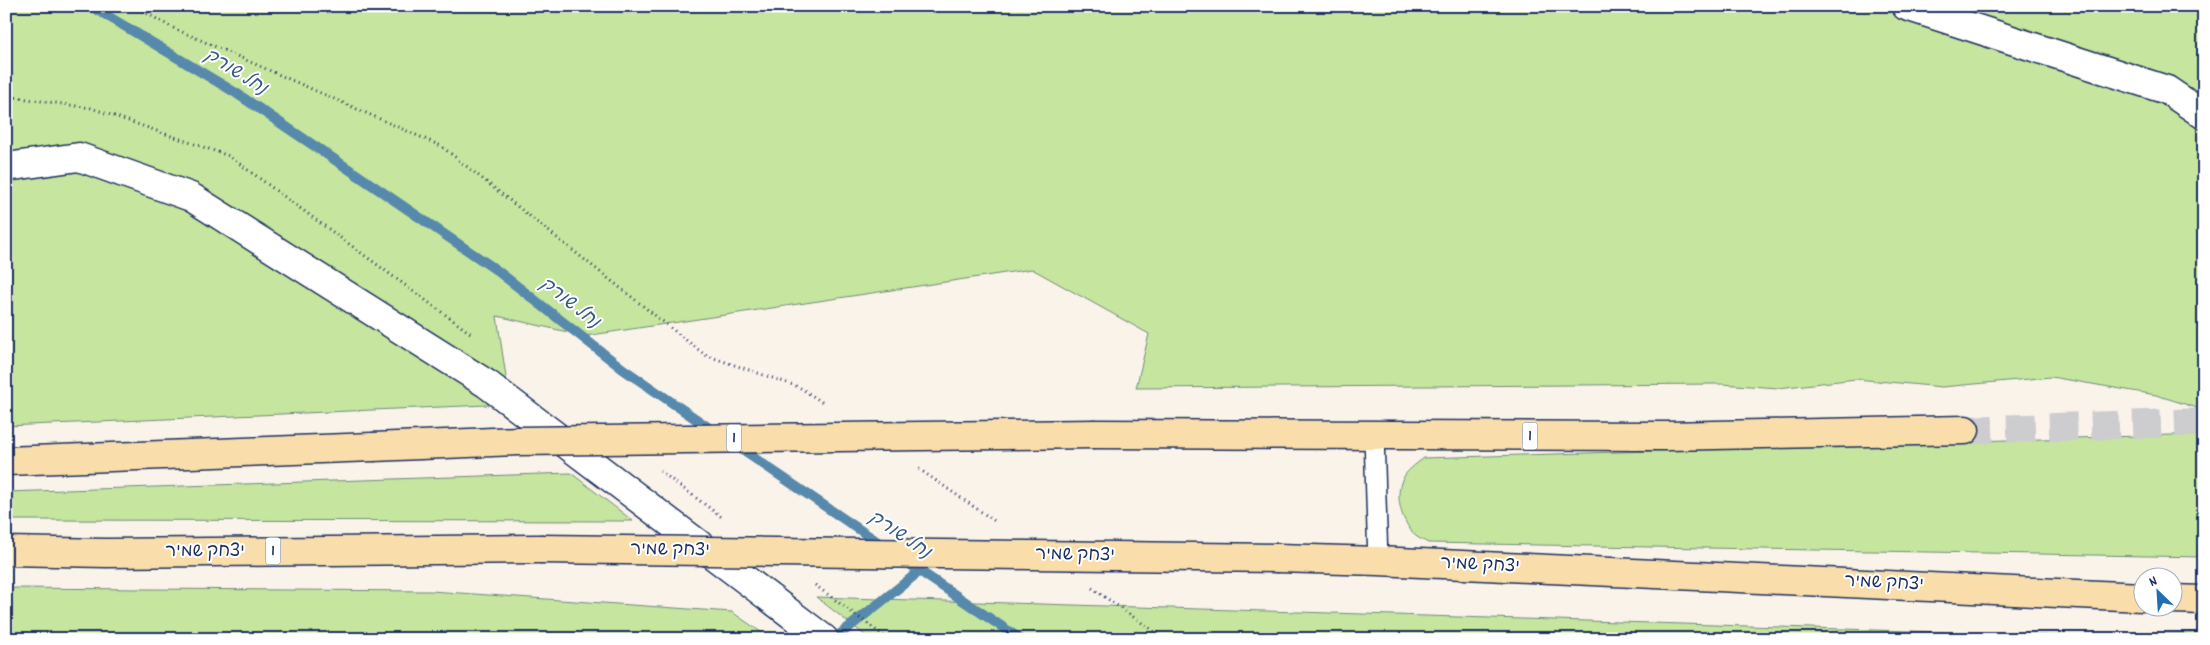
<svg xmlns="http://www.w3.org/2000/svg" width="2210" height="645" font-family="Dekko,'Playpen Sans Hebrew',sans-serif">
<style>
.green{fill:#c6e59e;stroke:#708a7e}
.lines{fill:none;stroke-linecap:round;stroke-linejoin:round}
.stream{stroke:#5789ab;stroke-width:10}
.trunk-tunnel{stroke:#cdccce;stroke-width:28;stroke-dasharray:28 14;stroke-linecap:butt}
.service-casing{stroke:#1b2f5e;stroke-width:22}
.minor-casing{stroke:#1b2f5e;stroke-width:31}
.trunk-casing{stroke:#1b2f5e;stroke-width:31}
.path{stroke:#1b2f5e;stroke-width:3;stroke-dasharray:1 4;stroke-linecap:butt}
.service{stroke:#fff;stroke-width:19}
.minor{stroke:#fff;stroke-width:28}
.trunk{stroke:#f9deab;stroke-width:28}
.trunk-bridge-casing{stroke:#1b2f5e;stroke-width:31;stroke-linecap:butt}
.trunk-bridge{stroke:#f9deab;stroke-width:28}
.labels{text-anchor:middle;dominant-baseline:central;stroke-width:4;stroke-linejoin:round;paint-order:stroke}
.shield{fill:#fff;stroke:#5f6d8e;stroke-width:1}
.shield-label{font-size:16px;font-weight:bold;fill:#1b2f5e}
.street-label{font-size:18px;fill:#1b2f5e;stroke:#fff}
.water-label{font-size:19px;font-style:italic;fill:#395c85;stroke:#fff}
</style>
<rect width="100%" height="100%" fill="#faf3ea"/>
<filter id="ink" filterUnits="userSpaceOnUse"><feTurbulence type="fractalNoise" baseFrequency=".02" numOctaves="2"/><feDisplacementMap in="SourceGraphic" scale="10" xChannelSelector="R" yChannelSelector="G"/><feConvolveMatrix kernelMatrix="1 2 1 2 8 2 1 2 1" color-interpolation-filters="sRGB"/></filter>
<g filter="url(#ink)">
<g class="green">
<polygon points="6,6 2204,6 2204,410 2156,395 2051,377 1942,387 1856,379 1778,388 1721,384 1136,388 1149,334 1032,269 585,336 497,316 510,404 6,426"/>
<path d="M2204 434V557L1428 543C1423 540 1415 537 1412 532 1401 518 1395 497 1402 480 1406 471 1416 464 1424 458Z"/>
<polygon points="571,473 633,521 6,520 6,492"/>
<polygon points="6,588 431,591 732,612 771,639 6,639"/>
<polygon points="816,597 2100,637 2204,632 2204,639 870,639"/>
</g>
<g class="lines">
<g class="stream">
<polyline points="91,6 236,93 356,174 495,269 623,369 715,432"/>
<polyline points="735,445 885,547"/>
<polyline points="905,561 1020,639"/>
<polyline points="834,639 920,571"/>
</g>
<polyline class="trunk-tunnel" points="1965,430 2204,422"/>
<g class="service-casing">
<polyline id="service" points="1374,436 1378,561"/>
</g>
<g class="minor-casing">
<g id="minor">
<polyline points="1906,6 2167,90 2204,115"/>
<polyline points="6,167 79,157 191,197 487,384 824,639"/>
</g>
</g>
<g class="trunk-casing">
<g id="trunk">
<polyline points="1095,434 1667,436 1965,430"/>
<polyline points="6,461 373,447"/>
<polyline points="6,551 106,553 540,549"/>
<polyline points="1278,558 1378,561 2142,597"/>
<polyline points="2172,599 2204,600"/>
</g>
</g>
<g class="path">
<polyline points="134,6 171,27 441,146 705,355 799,387 825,404"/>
<polyline points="6,96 91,108 229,156 473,335"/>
<polyline points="919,469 996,522"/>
<polyline points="660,471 723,518"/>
<polyline points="815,585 888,639"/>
<polyline points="1092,588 1165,639"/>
</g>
<use href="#service" class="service"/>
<use href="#minor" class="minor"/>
<use href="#trunk" class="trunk"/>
<g class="trunk-bridge-casing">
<g id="trunk-bridge">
<polyline points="373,447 518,441 1095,434"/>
<polyline points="540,549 1278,558"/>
</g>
</g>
<use href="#trunk-bridge" class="trunk-bridge"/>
</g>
</g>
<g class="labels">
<g class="shield">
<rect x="1522.5" y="422.5" width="15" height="27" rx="4"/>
<rect x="726.5" y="424.5" width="15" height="27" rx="4"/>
<rect x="265.5" y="537.5" width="15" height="27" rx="4"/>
</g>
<g class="shield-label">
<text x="1530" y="436">1</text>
<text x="734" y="438">1</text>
<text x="273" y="551">1</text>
</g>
<g class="street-label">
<text transform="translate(670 551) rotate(1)">יצחק שמיר</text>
<text x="205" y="552">יצחק שמיר</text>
<text transform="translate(1075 556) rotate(1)">יצחק שמיר</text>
<text transform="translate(1480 566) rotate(3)">יצחק שמיר</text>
<text transform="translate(1884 584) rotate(3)">יצחק שמיר</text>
</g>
<g class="water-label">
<text transform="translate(235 73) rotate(32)">נחל שורק</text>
<text transform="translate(569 304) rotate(38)">נחל שורק</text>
<text transform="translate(899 536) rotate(34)">נחל שורק</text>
</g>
</g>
<rect width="2210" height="645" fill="none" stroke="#fff" stroke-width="25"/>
<rect x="12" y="12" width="2185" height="620" fill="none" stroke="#1b2f5e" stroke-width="2" filter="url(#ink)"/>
<g transform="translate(2158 592) rotate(335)"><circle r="24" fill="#ffffff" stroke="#a4acbf"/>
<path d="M0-4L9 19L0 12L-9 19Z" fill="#1f6fb2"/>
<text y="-8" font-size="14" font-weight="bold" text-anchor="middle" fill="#1b2f5e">N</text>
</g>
</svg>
